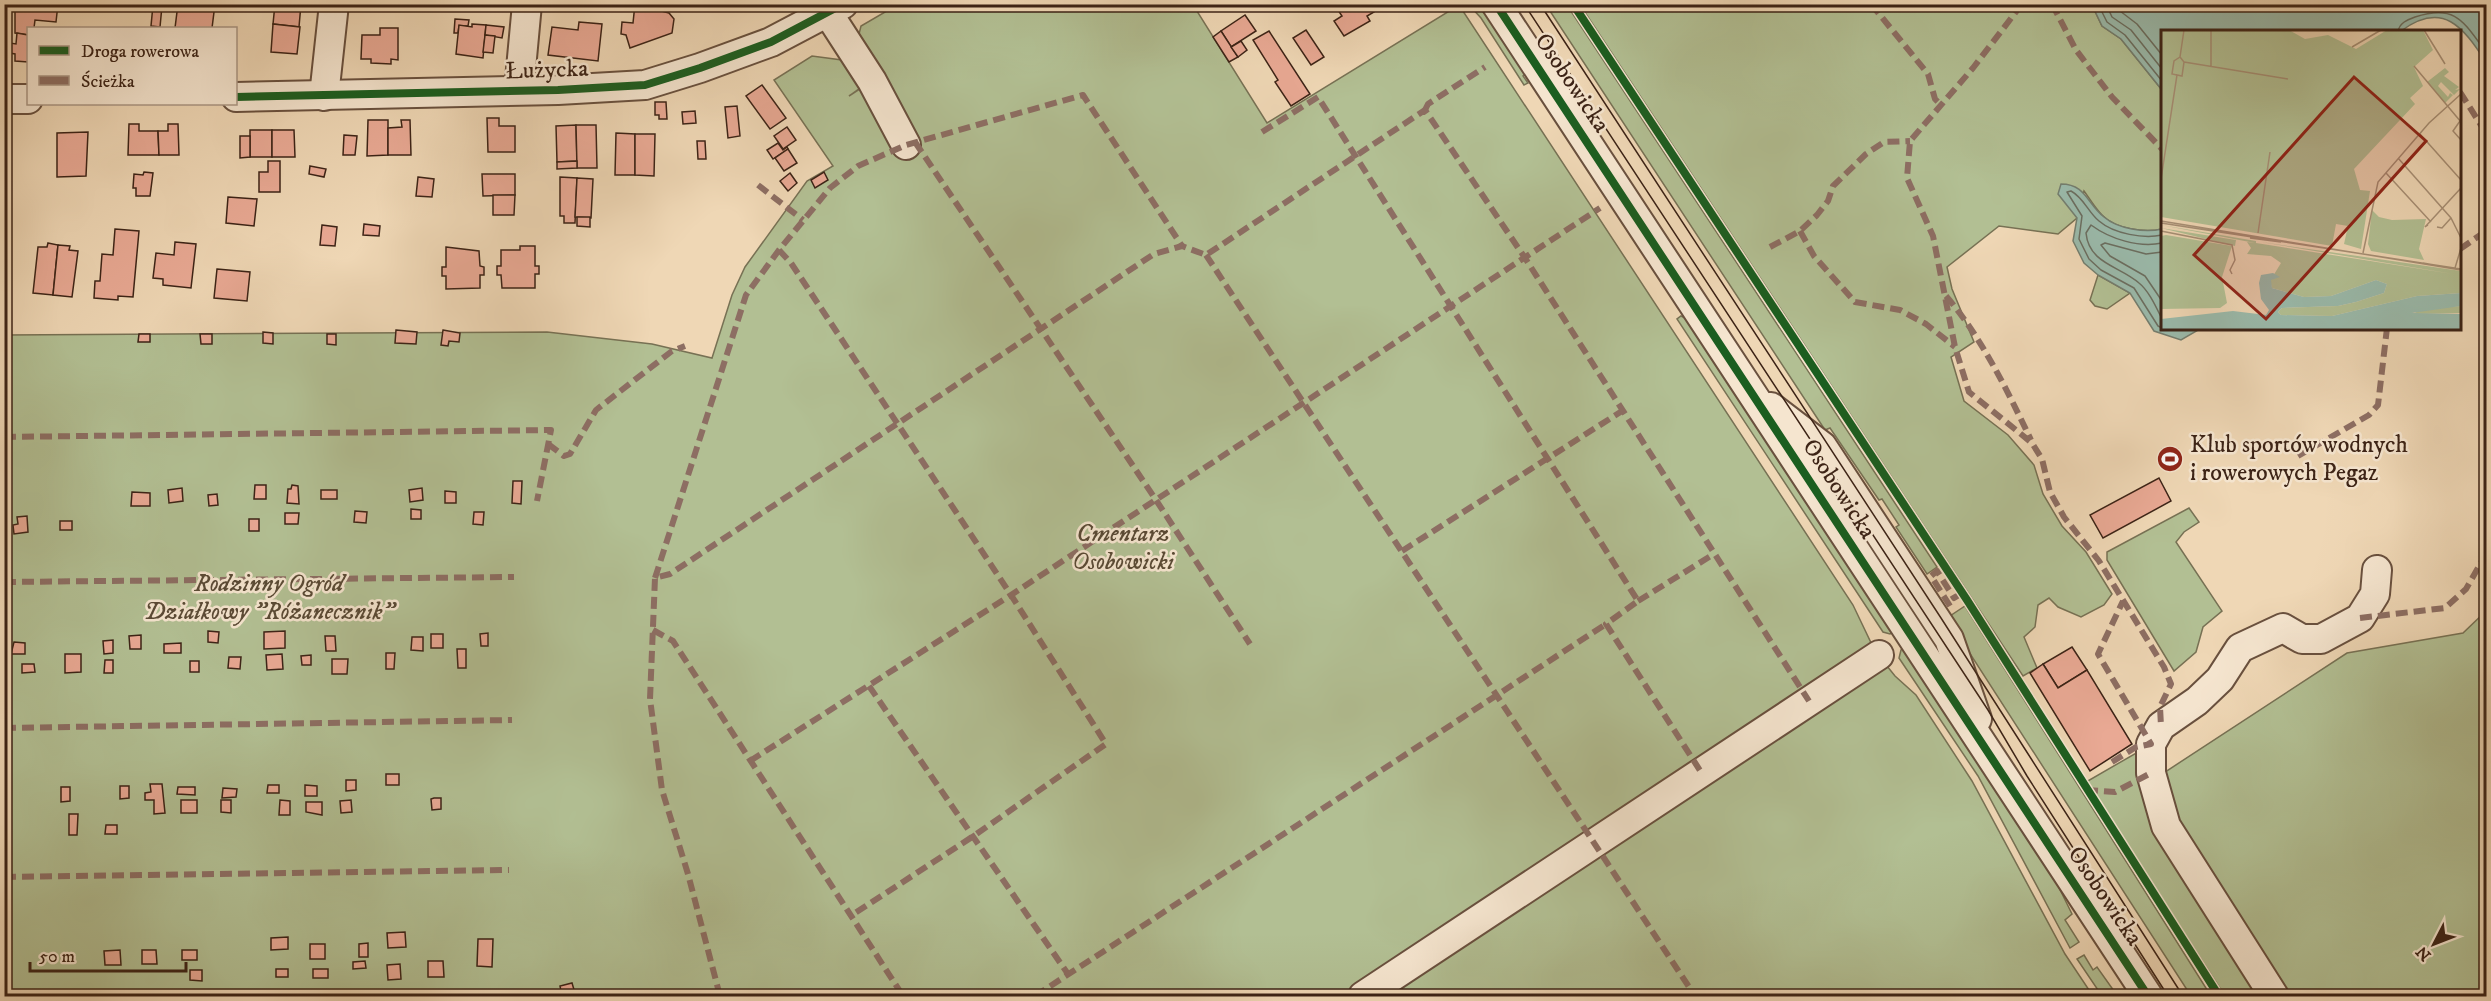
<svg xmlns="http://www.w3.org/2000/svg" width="2491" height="1001" font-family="'IM FELL DW Pica',serif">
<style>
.green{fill:#b2bf93;stroke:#777154;stroke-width:1.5}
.water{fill:#9abaab;stroke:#747e6f;stroke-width:1.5}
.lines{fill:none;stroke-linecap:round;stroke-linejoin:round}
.shore{stroke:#6b6e60;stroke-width:1.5}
.building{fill:#e9a994;stroke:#3c2316;stroke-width:1.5}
.minor-casing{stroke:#69503e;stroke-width:32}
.minor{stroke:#f5e5cf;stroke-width:28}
.tram{stroke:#3c2316;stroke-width:1.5}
.quiet{stroke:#8d6e63;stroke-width:6;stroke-dasharray:12 6;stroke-linecap:butt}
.cycleway-casing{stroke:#f5e5cf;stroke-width:11}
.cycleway{stroke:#1b5e20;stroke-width:8}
.labels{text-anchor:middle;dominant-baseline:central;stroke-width:5;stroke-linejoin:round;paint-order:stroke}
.street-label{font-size:24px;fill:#3c2316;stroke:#f5e5cf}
.poi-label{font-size:24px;fill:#3c2316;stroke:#f5e5cf;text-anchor:start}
.park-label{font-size:24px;font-style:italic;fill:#5a4a35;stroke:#f5e5cf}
.inset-road{fill:none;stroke:#a78f75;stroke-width:1.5}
.view{fill:#8f2418;fill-opacity:0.15;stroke:#8f2418;stroke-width:3}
.inset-edge{fill:none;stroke:#3c2316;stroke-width:3}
</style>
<rect width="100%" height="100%" fill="#efd7b5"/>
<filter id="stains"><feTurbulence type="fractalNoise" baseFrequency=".00333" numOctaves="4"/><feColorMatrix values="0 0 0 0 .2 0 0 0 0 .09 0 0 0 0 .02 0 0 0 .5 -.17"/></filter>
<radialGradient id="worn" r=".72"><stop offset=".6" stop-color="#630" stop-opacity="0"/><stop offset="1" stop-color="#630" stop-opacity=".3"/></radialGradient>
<g class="green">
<polygon points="897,5 1199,5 1195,8 1267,123 1459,5 1853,605 1875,651 1895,676 1916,695 1972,781 2065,954 2093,996 5,996 4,335 547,332 652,344 712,358 732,295 745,267 807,181 833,166 774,80 812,56 842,60 860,88 849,96 884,73 859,34 861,26"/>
<polygon points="1469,5 1480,5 1529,71 1523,76 1528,83 1524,85 1481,18"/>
<polygon points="1546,5 1567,5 1937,567 1927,574 1896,527 1899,525 1882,499 1879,500 1830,428 1825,430"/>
<path d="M1580 5H2092L2102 26 2121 39 2162 90V229C2145 233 2115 229 2102 215 2095 208 2090 199 2084 191L2077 218 2058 234 1999 226 1947 267 1952 289 1974 342 1951 357 1964 401 2008 435 2034 465 2043 494 2062 526 2086 552 2112 594 2104 605 2081 617 2058 607 2049 598 2038 605 2035 627 2024 637 2037 668 2023 676Z"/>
<polygon points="2098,275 2130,293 2107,309 2095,306 2090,300"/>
<polygon points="1681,316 1695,323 1896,631 1890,634 1883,632 1677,319"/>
<polygon points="2189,508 2199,522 2184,532 2176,542 2222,611 2203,627 2196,652 2174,671 2107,560 2107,552"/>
<polygon points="1965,606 2211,996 2191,996 1947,618"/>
<polygon points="2486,611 2486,996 2290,996 2173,822 2159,776 2347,653 2463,633"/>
<polygon points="1906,646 2042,853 2072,914 2065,920 2079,942 2070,948 1978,776 1899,658 1901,650"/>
<polygon points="2138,752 2262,996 2225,996 2086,782"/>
<polygon points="2084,955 2093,970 2097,967 2114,991 2131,994 2133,996 2102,996 2077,959"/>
</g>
<g class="water">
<path d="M2092 5H2486V62C2463 27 2443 0 2401 31L2162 32V90L2121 39 2102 26Z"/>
<path d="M2061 184C2086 184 2087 204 2104 217 2118 229 2145 233 2162 229V328L2200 329 2181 340 2154 331 2130 293 2098 275 2084 263 2073 241 2077 218 2058 194Z"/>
</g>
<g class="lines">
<g class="shore">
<polyline points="2098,4 2107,22 2125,35 2162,81"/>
<polyline points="2106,4 2112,17 2131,30 2162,69"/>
<polyline points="2116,4 2120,11 2137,24 2162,55"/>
<path d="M2398 32C2399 23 2407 20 2415 17 2456 4 2463 21 2486 52"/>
<path d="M2162 235C2144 239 2114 234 2099 221 2088 212 2084 198 2071 191L2067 192 2082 216 2079 239 2089 259 2101 270 2134 288 2158 326 2162 328"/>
<path d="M2162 243C2139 248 2110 239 2091 225L2086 233C2089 264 2120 266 2139 283 2149 291 2156 307 2162 319"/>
<polyline points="2162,252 2146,254 2105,243 2101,245 2110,256 2145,276 2162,301"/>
</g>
</g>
<g class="building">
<polygon points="15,4 58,4 56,22 35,20 34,28 28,28 28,35 15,33"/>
<polygon points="178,4 215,4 212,28 175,28"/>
<polygon points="275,4 301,4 299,27 273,24"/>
<polygon points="635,4 661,4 661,11 669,13 674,19 672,33 630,48 626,35 621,34 622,22 633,23"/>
<polygon points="1334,4 1369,4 1374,12 1367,16 1370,21 1344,36 1334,21 1342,16"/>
<polygon points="153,5 162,6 160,27 151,26"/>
<polygon points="1245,15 1256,31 1231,47 1221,31"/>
<polygon points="455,19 469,20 468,26 459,26 458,33 454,33"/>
<polygon points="579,22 602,24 598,61 548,55 552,27 578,30"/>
<polygon points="273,24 300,27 297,54 271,52"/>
<polygon points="472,24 486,25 483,58 456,54 459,25 472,27"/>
<polygon points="486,25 504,27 502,38 485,35"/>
<polygon points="380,28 398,28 398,60 391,59 391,64 371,63 371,59 361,59 362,35 380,35"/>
<polygon points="1306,30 1324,57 1311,65 1293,38"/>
<polygon points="1221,31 1238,57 1229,62 1213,37"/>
<polygon points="1269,31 1310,94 1291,106 1275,82 1278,80 1253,40"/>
<polygon points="17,33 28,35 28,62 15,61 15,54 9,53 10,43 16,44"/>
<polygon points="485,35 495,36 493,53 483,52"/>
<polygon points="1241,41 1247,50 1238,57 1231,47"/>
<polygon points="762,85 786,118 770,129 746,96"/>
<polygon points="655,102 666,102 667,119 659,119 659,115 655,115"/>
<polygon points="737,106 740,136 728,138 725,107"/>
<polygon points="695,111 696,123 683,124 682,112"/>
<polygon points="487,118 499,118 499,126 515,126 515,152 488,152"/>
<polygon points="368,120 388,120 388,155 367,156"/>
<polygon points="401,120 410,120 411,155 388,155 388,128 402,127"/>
<polygon points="129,124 139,124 139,131 158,131 159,155 128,155"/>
<polygon points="168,124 178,124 179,155 159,155 158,131 168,131"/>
<polygon points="576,125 577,161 557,162 556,126"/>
<polygon points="576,125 596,125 597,168 577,168"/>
<polygon points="787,127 796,140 783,149 774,136"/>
<rect x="250" y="130" width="22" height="27"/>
<polygon points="272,130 294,130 295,157 272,157"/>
<polygon points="88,132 86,176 57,177 57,133"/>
<polygon points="616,133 635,134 635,175 615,175"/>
<polygon points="635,134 655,134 654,176 635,175"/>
<polygon points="344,135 357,136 355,155 343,155"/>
<polygon points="240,136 250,136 250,157 240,158"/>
<polygon points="697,141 705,141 706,159 698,159"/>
<polygon points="778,143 783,150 787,147 788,149 773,159 767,150"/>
<polygon points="788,149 797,163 784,171 775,158"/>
<polygon points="268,161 280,161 280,192 259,192 259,172 268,172"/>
<polygon points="577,161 577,168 557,169 557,162"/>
<polygon points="310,166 326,169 324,177 309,174"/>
<polygon points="144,172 153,173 150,196 136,196 136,188 133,188 134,174 143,175"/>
<polygon points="824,172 828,180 815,188 811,180"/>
<polygon points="790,173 797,183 788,191 780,181"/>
<polygon points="482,174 515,174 515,195 483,196"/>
<polygon points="418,177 434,179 432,197 416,196"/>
<polygon points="560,177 577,178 575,223 564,223 564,216 560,216"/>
<polygon points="577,178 593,179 591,218 575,217"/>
<polygon points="493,195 515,195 514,215 493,215"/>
<polygon points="228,197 257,199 254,226 226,223"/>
<polygon points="577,217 590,217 590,227 577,226"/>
<polygon points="364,224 380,226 379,236 363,235"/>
<polygon points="322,225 337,227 335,246 320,245"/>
<polygon points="115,229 139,231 133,297 118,296 118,300 94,298 95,281 100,281 102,254 113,255"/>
<polygon points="175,242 196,244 191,288 163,285 163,279 153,278 156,253 174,255"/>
<polygon points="48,243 58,245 53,295 33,293 38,247 47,247"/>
<polygon points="58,245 70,246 69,250 78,251 72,297 53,295"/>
<polygon points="520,246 535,246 535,266 539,266 539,274 535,274 535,288 502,288 501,275 497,275 497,266 501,266 501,250 520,250"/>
<polygon points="446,247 479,251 480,266 484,267 484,275 480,275 480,288 446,289 446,276 442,276 442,267 446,267"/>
<polygon points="217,269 250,272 247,301 214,298"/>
<polygon points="396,330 417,332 416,344 395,343"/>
<polygon points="443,330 460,333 459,342 449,341 448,346 441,345"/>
<polygon points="263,332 273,333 273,344 263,343"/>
<polygon points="139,334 150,334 150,342 138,342"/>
<polygon points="200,334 212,334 212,344 201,344"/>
<polygon points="327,334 336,334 336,345 327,344"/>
<polygon points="2159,478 2171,501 2103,538 2090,515"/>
<polygon points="513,481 522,481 521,504 512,503"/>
<polygon points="255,485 266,485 266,499 254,499"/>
<polygon points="292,485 298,486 299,504 287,503 288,489 291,489"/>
<polygon points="182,488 183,501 169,503 168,490"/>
<polygon points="422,488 423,500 410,502 409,490"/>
<rect x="321" y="490" width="16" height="9"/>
<polygon points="445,491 456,492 456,503 445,503"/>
<polygon points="132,492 150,493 150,506 131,506"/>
<polygon points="217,494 218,505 209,506 208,495"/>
<polygon points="411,509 421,510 421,519 411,519"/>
<polygon points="355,511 367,512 366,523 354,522"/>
<polygon points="474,512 484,512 483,525 473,524"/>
<polygon points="285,513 299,513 298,524 285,524"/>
<polygon points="27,516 28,532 14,534 13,525 18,524 17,517"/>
<rect x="249" y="519" width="10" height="12"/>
<rect x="60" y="521" width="12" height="9"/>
<polygon points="208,631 219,632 218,643 208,642"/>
<polygon points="285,631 285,648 264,649 264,632"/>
<polygon points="488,633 488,646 481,646 480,634"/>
<rect x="431" y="634" width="12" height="14"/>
<polygon points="141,635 141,649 130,649 129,636"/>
<polygon points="325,636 335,636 336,651 326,651"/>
<polygon points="412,637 423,637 423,651 411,650"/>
<polygon points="113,640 113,653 104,654 103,641"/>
<polygon points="14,642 25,643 25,654 11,654"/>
<polygon points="181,643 181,653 164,653 164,644"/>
<polygon points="2072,647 2087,670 2058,688 2043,664"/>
<polygon points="457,649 466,649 466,668 458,668"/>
<polygon points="386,653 395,653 394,669 386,669"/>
<polygon points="65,654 81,654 81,672 65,673"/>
<polygon points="282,654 283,669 267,670 266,655"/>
<polygon points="311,655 311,665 302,665 301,656"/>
<polygon points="229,657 241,657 240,669 228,668"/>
<polygon points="332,659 348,659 347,674 332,674"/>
<polygon points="105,660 113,660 113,673 104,673"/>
<rect x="190" y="661" width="9" height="11"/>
<polygon points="22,664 34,664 35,672 22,673"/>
<polygon points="2043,664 2058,688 2087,670 2132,744 2090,771 2030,673"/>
<rect x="386" y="774" width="13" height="11"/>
<polygon points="346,780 356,780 356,790 346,791"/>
<polygon points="150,784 162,784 165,813 154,814 154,800 145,800 145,793 151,792"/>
<polygon points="268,785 279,785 279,793 267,793"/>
<polygon points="305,785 317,786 317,796 305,796"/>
<polygon points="120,786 129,786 129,798 120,799"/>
<polygon points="61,787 70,787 70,801 61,802"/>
<polygon points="178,787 195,787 195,795 177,794"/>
<polygon points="223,788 237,789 236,797 222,798"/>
<polygon points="434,798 441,798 441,809 432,810 431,799"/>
<rect x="181" y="800" width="16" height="13"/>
<polygon points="221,800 231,800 231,813 221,812"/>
<polygon points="280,800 290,801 290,815 279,815"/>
<polygon points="351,800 352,812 341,813 340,801"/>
<polygon points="306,802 322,802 322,815 306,812"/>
<polygon points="69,814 78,814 77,835 69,835"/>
<polygon points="106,825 117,825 117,834 105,834"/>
<polygon points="405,932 406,947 388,948 387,933"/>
<polygon points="288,937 288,949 271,950 271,938"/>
<polygon points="478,939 493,939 492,967 477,966"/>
<polygon points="368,943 368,957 359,957 359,944"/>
<rect x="310" y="944" width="15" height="15"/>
<polygon points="120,950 121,965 105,965 104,951"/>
<polygon points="142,950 156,950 157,964 142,964"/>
<rect x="182" y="950" width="15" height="10"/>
<polygon points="365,961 366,968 353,969 353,962"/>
<polygon points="428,961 443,961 444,977 428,977"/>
<polygon points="400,964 401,979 388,980 387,965"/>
<rect x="276" y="969" width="12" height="8"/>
<rect x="313" y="969" width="15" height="9"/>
<polygon points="190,970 202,970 202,981 190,980"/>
<polygon points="572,983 575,993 562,996 560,986"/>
</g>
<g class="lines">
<g class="minor-casing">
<g id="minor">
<polyline points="1496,4 2148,996"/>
<polyline points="828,13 872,81 906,145"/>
<polyline points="519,90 527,4"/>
<polyline points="324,96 334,4"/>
<polyline points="236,97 558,90 645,85 700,68 771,42 843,4"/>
<polyline points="4,99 28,99"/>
<polyline points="1771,407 1822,446 1949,639 1977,719"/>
<polyline points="1363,996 1879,655"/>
<polyline points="2274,996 2166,826 2151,773 2151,744 2161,726 2197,701 2220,679 2240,648 2283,628 2302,639 2321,639 2360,618 2375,594 2377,570"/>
</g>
</g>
<use href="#minor" class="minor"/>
<g class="tram">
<polyline points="1524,4 1988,710 2027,776 2168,996"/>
<polyline points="1540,4 1941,618 2183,996"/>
</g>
<g class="quiet">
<polyline points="1871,4 1928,74 1935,99 1941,105"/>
<polyline points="2022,4 1973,68 1910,141 1907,178 1933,236 1955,347 1969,392 2032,443 2042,459 2050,492 2064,517 2099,561 2164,667 2171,684 2160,707 2161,726"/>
<polyline points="2052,4 2076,50 2112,97 2162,149"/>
<polyline points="2460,92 2486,133"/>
<polyline points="1425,110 1428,104 1485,67"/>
<polyline points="1262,132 1318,97 1638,601 1606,624 1701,772"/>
<polyline points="915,142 1156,500 1250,644"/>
<polyline points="758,185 803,220"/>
<polyline points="1800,231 1814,256 1855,302 1900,310 1926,324 1955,347"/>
<polyline points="1770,247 1800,231 1817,215 1828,201 1833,186 1866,154 1884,142 1910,141"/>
<polyline points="2460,249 2486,231"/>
<polyline points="779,250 791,263 1011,595 1106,744 972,837 849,917"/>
<polyline points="1206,255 1695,996"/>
<path d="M1946 296C1982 338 2007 390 2031 440"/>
<polyline points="4,437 551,430 537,501"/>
<polyline points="548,444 564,456 570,454 596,410 672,351 685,346"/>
<polyline points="2298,456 2369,415 2378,405 2387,328"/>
<polyline points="1402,551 1622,411"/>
<polyline points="655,578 746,295 779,250 830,188 858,166 906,145 1083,95 1182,246"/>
<polyline points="4,582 514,577"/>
<polyline points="1638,601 1714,554"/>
<polyline points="1950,606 1931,576 1937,571 1954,598 1962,593"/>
<polyline points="2360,618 2445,608 2466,589 2486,554"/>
<polyline points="653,630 673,641 903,996"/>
<polyline points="869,686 1068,974"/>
<polyline points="4,728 512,720"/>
<polyline points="750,761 1011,595 1600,208"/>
<polyline points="2112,762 2136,747 2151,744 2098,654 2123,601"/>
<polyline points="2086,790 2115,792 2151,773"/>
<polyline points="4,877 509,870"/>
<polyline points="720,996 688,874 662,790 650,699 655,578 670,574 1154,254 1182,246 1206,255 1425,110 1525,258 1809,701"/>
<polyline points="1035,996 1606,624"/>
</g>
<g class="cycleway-casing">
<g id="cycleway">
<polyline points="1496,4 2148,996"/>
<polyline points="1573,4 1967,600 2219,996"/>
<polyline points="236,97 558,90 645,85 700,68 771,42 843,4"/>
</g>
</g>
<use href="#cycleway" class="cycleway"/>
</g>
<defs>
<g id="stadium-disc" transform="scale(1.35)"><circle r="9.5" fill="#8f2418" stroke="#f5e5cf"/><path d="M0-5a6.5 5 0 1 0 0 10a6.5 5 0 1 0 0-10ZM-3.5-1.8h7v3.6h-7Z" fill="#fff"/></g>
</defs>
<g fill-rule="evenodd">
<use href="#stadium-disc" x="2170" y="459"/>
</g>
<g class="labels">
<g class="street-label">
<text transform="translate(547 70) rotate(-2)">Łużycka</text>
<text transform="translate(1572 83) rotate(56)">Osobowicka</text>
<text transform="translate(1839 489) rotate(57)">Osobowicka</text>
<text transform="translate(2105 896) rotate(56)">Osobowicka</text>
</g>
<g class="poi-label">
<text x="2190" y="445">Klub sportów wodnych<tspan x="2190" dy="28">i rowerowych Pegaz</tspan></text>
</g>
<g class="park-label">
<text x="1123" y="534">Cmentarz<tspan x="1123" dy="28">Osobowicki</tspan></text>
<text x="269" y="584">Rodzinny Ogród<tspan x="269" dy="28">Działkowy "Różanecznik"</tspan></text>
</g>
</g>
<g transform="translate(2161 30)">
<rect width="300" height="300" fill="#efd7b5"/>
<path d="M1 0H128L144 9 167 5 195 19 226 0H262L272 20 253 37 262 56 249 68 254 74 193 139 199 160 209 161 200 219 183 214 187 196 175 194 171 216 189 219 0 187ZM284 38 288 42 283 46 298 57 294 60 299 59 293 65 280 52 277 56 287 67 289 63 292 65 284 73 266 52ZM211 180 218 187 231 190 265 189 258 219 263 230 210 221 207 214ZM0 195 95 211V213L292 244 100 212 300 241V263L256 266 171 286 120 285 117 282 121 278 177 276 195 272 223 263 226 254 215 250 170 266 143 267 111 258 109 251 120 233 110 226 86 224 90 218 86 212 94 213ZM0 198 75 210 74 216ZM5 205 71 216 61 247 66 273 59 278 0 279V206ZM300 276V283L252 284 261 279Z" fill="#b2bf93"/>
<path d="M112 243 119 247 110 250 111 258 143 267 170 266 215 250 226 254 223 263 195 272 177 276 121 278 117 282 120 285 171 286 256 266 300 263V276L251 283 300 284V300H0V289L72 281 105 285 108 280 100 269 98 253 100 245Z" fill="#9abaab"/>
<path class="inset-road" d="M50 0V37M263 0 284 34M191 17 220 0M23 32 127 49M253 36 300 92M16 45 11 44 13 31 19 27M299 91 292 101 300 110M259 104 300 150M237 128 290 188 300 208M225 143 270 192M0 149 16 45 21 46 23 32 19 27 23 0M0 191 300 240M0 193 300 239M267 195 264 197 300 158M276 197 281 198 290 188M0 201 71 215 74 230 69 240 71 244M97 203 109 122M89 208 120 212M202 223 217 152 268 93 300 64M262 233 296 239M294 238 300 218"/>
<path class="view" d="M193 47 265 111 105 289 33 225Z"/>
<rect width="300" height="300" class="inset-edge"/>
</g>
<rect width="2491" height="1001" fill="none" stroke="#efd7b5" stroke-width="24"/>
<rect x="6" y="6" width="2479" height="989" fill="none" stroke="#3c2316" stroke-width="3"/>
<rect x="12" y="12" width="2467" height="977" fill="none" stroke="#3c2316" stroke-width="1.5"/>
<rect x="27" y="27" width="210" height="78" fill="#f5e5cf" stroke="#ab9785" stroke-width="1.5"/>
<rect x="39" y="46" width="30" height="9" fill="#1b5e20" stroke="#ab9785" stroke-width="1.5"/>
<text x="81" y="57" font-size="18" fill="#3c2316">Droga rowerowa</text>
<rect x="39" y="76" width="30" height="9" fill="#8d6e63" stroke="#ab9785" stroke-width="1.5"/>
<text x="81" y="87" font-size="18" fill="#3c2316">Ścieżka</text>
<g transform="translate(2434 944) rotate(228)" stroke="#f5e5cf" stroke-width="4.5" paint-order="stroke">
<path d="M0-4.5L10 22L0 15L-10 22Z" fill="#3c2316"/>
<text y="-9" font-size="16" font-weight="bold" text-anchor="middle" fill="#3c2316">N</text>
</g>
<path d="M30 962v9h156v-9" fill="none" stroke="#3c2316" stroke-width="3"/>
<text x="39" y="962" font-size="18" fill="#3c2316" stroke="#f5e5cf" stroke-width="4.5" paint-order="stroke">50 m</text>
<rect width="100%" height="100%" filter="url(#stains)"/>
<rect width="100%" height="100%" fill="url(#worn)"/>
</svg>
